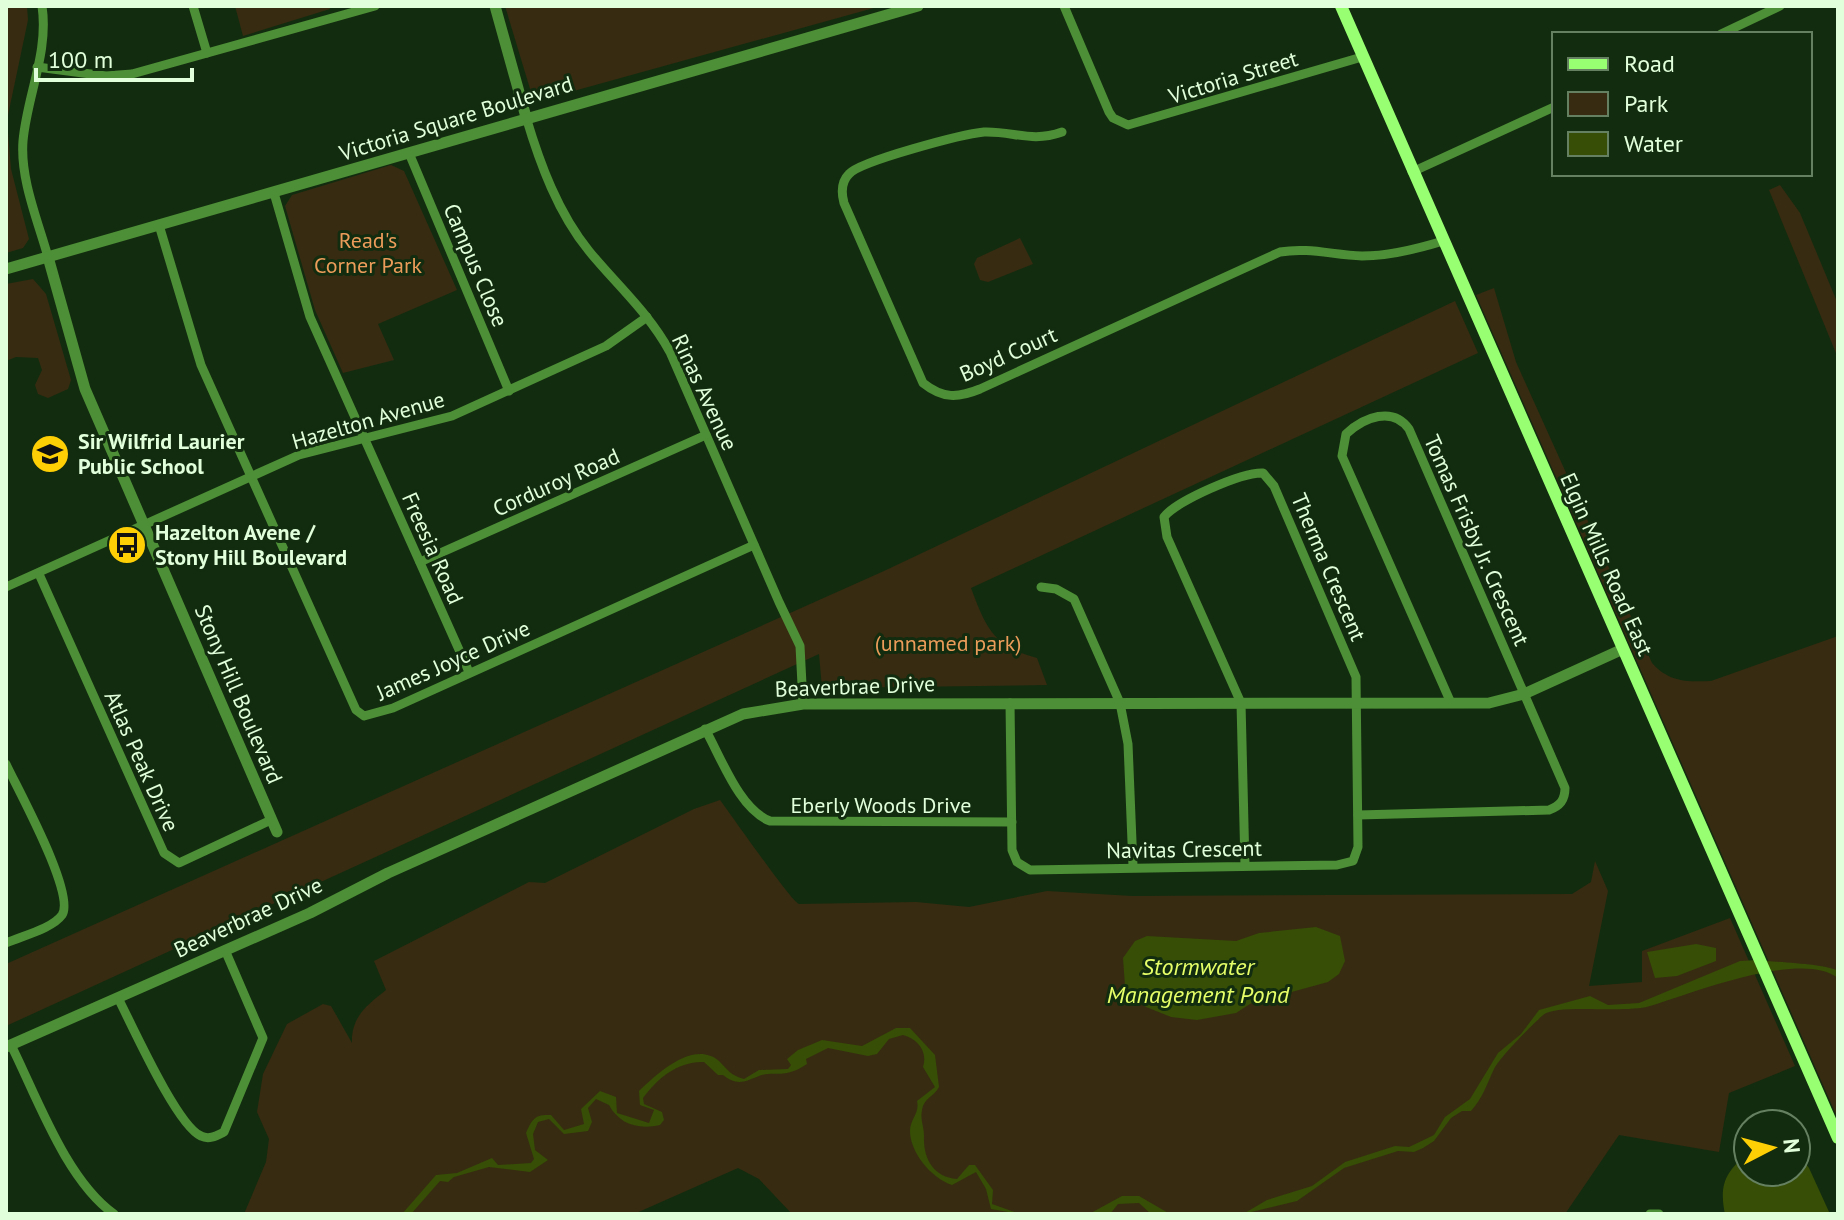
<svg xmlns="http://www.w3.org/2000/svg" width="1844" height="1220" font-family="'PT Sans',sans-serif">
<style>
.green{fill:#372b11}
.water{fill:#364e06}
.lines{fill:none;stroke-linecap:round;stroke-linejoin:round}
.minor{stroke:#4d8f36;stroke-width:9}
.tertiary{stroke:#4d8f36;stroke-width:11}
.secondary{stroke:#97ff71;stroke-width:12}
.labels{text-anchor:middle;dominant-baseline:central;stroke-width:6;stroke-linejoin:round;paint-order:stroke}
.street-label{font-size:22px;fill:#e1ffda;stroke:#122c0f}
.park-label{font-size:22px;fill:#eb9c5a;stroke:#122c0f}
.poi-label{font-size:22px;font-weight:bold;fill:#e1ffda;stroke:#122c0f;text-anchor:start}
.water-label{font-size:24px;font-style:italic;fill:#e6ff68;stroke:#122c0f}
</style>
<rect width="100%" height="100%" fill="#122c0f"/>
<g class="green">
<polygon points="6,6 27,6 28,20 7,120 11,169 29,239 23,248 6,253"/>
<polygon points="235,6 329,6 330,9 243,36"/>
<polygon points="505,6 881,6 534,102"/>
<polygon points="391,165 404,171 457,290 378,324 394,360 343,373 315,310 285,206 292,195"/>
<polygon points="1780,185 1800,213 1838,304 1838,358 1769,190"/>
<polygon points="1020,238 1033,264 988,282 980,280 974,264 977,258"/>
<polygon points="33,279 46,294 71,380 68,389 48,398 38,394 35,385 42,370 38,358 16,357 6,361 6,284"/>
<path d="M1494 288 1516 362 1652 663C1669 682 1686 682 1711 681L1838 636V1119L1476 295Z"/>
<path d="M1455 301 1478 353 971 588C986 628 994 647 1037 658L1047 685 822 688 819 654 6 1026V964L884 571Z"/>
<path d="M720 800C732 816 791 901 799 904L916 902 969 907 1047 891 1132 896 1572 894 1591 882 1595 861 1608 891 1589 986 1642 982V951L1730 918 1795 1066 1729 1093 1719 1152 1619 1135 1565 1214H792L759 1179 738 1168 634 1214H244L266 1162 269 1139 257 1112 263 1074 287 1024 323 1004 331 1006 352 1043C351 1017 367 1005 386 990L374 961 529 882 545 883 694 809Z"/>
</g>
<g class="water">
<polygon points="1316,927 1340,936 1345,961 1339,974 1328,982 1277,996 1264,995 1236,1013 1197,1020 1171,1017 1146,1007 1125,986 1123,958 1135,941 1147,936 1236,941 1259,933"/>
<polygon points="1696,944 1716,948 1716,961 1677,976 1655,978 1647,952"/>
<path d="M1757 960C1774 962 1829 964 1838 971V978C1801 949 1690 994 1650 1006 1623 1014 1557 1003 1543 1015 1532 1025 1500 1057 1494 1069 1487 1084 1482 1099 1471 1111H1462L1451 1118 1434 1141 1423 1148 1414 1152 1398 1151 1344 1168 1297 1201 1243 1214 1267 1200 1312 1186 1345 1162 1395 1146 1409 1147 1434 1135 1445 1117 1470 1099 1498 1053 1521 1034 1539 1010 1590 996 1608 1005 1639 1003 1740 961Z"/>
<path d="M896 1028H910L935 1055 939 1087C935 1095 926 1098 923 1106 919 1119 924 1125 924 1136 923 1158 933 1177 957 1179L969 1165H975L993 1190 992 1204 1020 1214 991 1209 986 1189 976 1172 952 1185C931 1178 910 1152 910 1131 910 1119 920 1113 917 1101L935 1087 923 1067C928 1052 918 1039 903 1035L889 1039 877 1054 868 1056 828 1048 806 1059 807 1064C783 1080 776 1070 759 1076 744 1082 737 1086 723 1075H718L704 1062C678 1061 658 1078 643 1098L644 1104 662 1112 664 1120 660 1125C638 1130 619 1124 609 1105L596 1099 588 1108 592 1122 588 1131 564 1134 549 1119 538 1122 533 1134 535 1150 548 1160 530 1172 489 1167 454 1177 448 1182 440 1181 411 1214H402L436 1175 457 1173 492 1158 498 1165 531 1163 534 1159 526 1133C532 1119 535 1114 551 1115L564 1130 584 1124 581 1109 600 1091 616 1097 617 1113 649 1123 654 1110 640 1105 639 1091C656 1075 693 1039 719 1061 728 1070 730 1075 744 1079L759 1070 788 1069 791 1065 787 1059 798 1050 822 1040 862 1046Z"/>
<path d="M1796 1151 1809 1168 1830 1214H1725C1719 1186 1725 1171 1748 1154V1172H1796Z"/>
<polygon points="1122,1196 1139,1196 1170,1214 1151,1214 1139,1203 1118,1204 1110,1214 1089,1214"/>
</g>
<g class="lines">
<g class="minor">
<path d="M42 6C49 52 27 96 23 141 20 179 38 221 48 257"/>
<polyline points="193,6 207,53"/>
<polyline points="1064,6 1109,112 1113,118 1128,125 1362,57"/>
<polyline points="1721,34 1780,6"/>
<polyline points="37,67 106,76 132,74 375,6"/>
<path d="M526 117C540 164 558 213 589 251 616 284 649 313 670 352L779 602 800 646 803 704"/>
<path d="M1062 132C1031 143 1014 131 984 132 963 134 860 161 849 174 841 182 841 192 844 203L923 383C943 399 958 398 980 389L1280 252C1308 247 1333 255 1362 256 1389 256 1417 249 1443 241"/>
<polyline points="409,153 509,391"/>
<polyline points="1412,172 1554,107"/>
<polyline points="274,193 310,317 469,672"/>
<polyline points="159,225 201,365 356,710 364,716 393,708 754,545"/>
<polyline points="420,562 706,435"/>
<polyline points="39,574 164,853 179,863 271,820"/>
<polyline points="6,587 299,455 452,416 606,346 647,317"/>
<polyline points="1041,587 1056,589 1074,599 1120,703 1128,744 1133,866"/>
<path d="M1010 703 1012 850 1017 862 1030 870 1337 865 1353 861 1358 847 1356 677 1274 486 1263 473C1242 472 1176 501 1164 517L1167 537 1241 703 1245 866"/>
<path d="M705 729C721 757 739 809 770 821L1012 822"/>
<path d="M6 764C17 788 76 894 62 915 52 929 21 936 6 943"/>
<path d="M1358 815 1549 810C1560 806 1565 800 1565 788L1409 429C1393 406 1364 417 1346 434L1342 456 1451 703"/>
<path d="M118 998C132 1025 177 1126 201 1136 209 1140 216 1136 224 1132L263 1038 225 950"/>
<path d="M11 1045C37 1097 66 1180 114 1214"/>
<polyline points="1650,1214 1659,1214"/>
</g>
<g class="tertiary">
<polyline points="495,6 526,117"/>
<polyline points="48,257 85,389 277,832"/>
<polyline points="6,269 918,6"/>
<polyline points="6,1047 310,913 388,873 743,714 803,704 1489,703 1524,694 1623,649"/>
</g>
<polyline class="secondary" points="1341,6 1838,1138"/>
</g>
<defs>
<g id="school-disc" transform="scale(2)"><circle r="9.5" fill="#ffcf06" stroke="#122c0f"/><path d="M0-5L7-2L0 1L-7-2ZM-4 1L0 2.5L4 1V4Q0 6-4 4Z" fill="#111"/></g>
<g id="bus-disc" transform="scale(2)"><circle r="9.5" fill="#ffcf06" stroke="#122c0f"/><path d="M-5-6H5V4H4V6H2V4H-2V6H-4V4H-5ZM-3.5-4V0h7V-4ZM-3.5 1.2v1.5H-2V1.2ZM2 1.2v1.5H3.5V1.2Z" fill="#111"/></g>
</defs>
<g fill-rule="evenodd">
<use href="#school-disc" x="50" y="454"/>
<use href="#bus-disc" x="127" y="545"/>
</g>
<g class="labels">
<g class="street-label">
<text transform="translate(1233 77) rotate(-17)">Victoria Street</text>
<text transform="translate(456 118) rotate(-17)">Victoria Square Boulevard</text>
<text transform="translate(476 265) rotate(67)">Campus Close</text>
<text transform="translate(1008 354) rotate(-24)">Boyd Court</text>
<text transform="translate(705 392) rotate(65)">Rinas Avenue</text>
<text transform="translate(368 420) rotate(-16)">Hazelton Avenue</text>
<text transform="translate(556 482) rotate(-24)">Corduroy Road</text>
<text transform="translate(1477 540) rotate(66)">Tomas Frisby Jr. Crescent</text>
<text transform="translate(433 548) rotate(66)">Freesia Road</text>
<text transform="translate(1607 564) rotate(66)">Elgin Mills Road East</text>
<text transform="translate(1329 567) rotate(67)">Therma Crescent</text>
<text transform="translate(453 660) rotate(-24)">James Joyce Drive</text>
<text transform="translate(855 686) rotate(-2)">Beaverbrae Drive</text>
<text transform="translate(239 694) rotate(67)">Stony Hill Boulevard</text>
<text transform="translate(142 761) rotate(66)">Atlas Peak Drive</text>
<text x="881" y="805">Eberly Woods Drive</text>
<text transform="translate(1184 849) rotate(-1)">Navitas Crescent</text>
<text transform="translate(248 917) rotate(-25)">Beaverbrae Drive</text>
</g>
<g class="park-label">
<text x="368" y="240">Read's<tspan x="368" dy="25">Corner Park</tspan></text>
<text x="948" y="643">(unnamed park)</text>
</g>
<g class="poi-label">
<text x="78" y="441">Sir Wilfrid Laurier<tspan x="78" dy="25">Public School</tspan></text>
<text x="155" y="532">Hazelton Avene /<tspan x="155" dy="25">Stony Hill Boulevard</tspan></text>
</g>
<g class="water-label">
<text x="1198" y="966">Stormwater<tspan x="1198" dy="28">Management Pond</tspan></text>
</g>
</g>
<rect width="1844" height="1220" fill="none" stroke="#e1ffda" stroke-width="16"/>
<rect x="1552" y="32" width="260" height="144" fill="#122c0f" stroke="#658060" stroke-width="2"/>
<rect x="1568" y="58" width="40" height="12" fill="#97ff71" stroke="#658060" stroke-width="2"/>
<text x="1624" y="72" font-size="24" fill="#e1ffda">Road</text>
<rect x="1568" y="92" width="40" height="24" fill="#372b11" stroke="#658060" stroke-width="2"/>
<text x="1624" y="112" font-size="24" fill="#e1ffda">Park</text>
<rect x="1568" y="132" width="40" height="24" fill="#364e06" stroke="#658060" stroke-width="2"/>
<text x="1624" y="152" font-size="24" fill="#e1ffda">Water</text>
<g transform="translate(1772 1148) rotate(84)"><circle r="38" fill="#122c0f" stroke="#658060" stroke-width="2"/>
<path d="M0-6L14 30L0 20L-14 30Z" fill="#ffcf06"/>
<text y="-12" font-size="22" font-weight="bold" text-anchor="middle" fill="#e1ffda">N</text>
</g>
<path d="M36 68v12h156v-12" fill="none" stroke="#e1ffda" stroke-width="4"/>
<text x="48" y="68" font-size="24" fill="#e1ffda" stroke="#122c0f" stroke-width="6" paint-order="stroke">100 m</text>
</svg>
